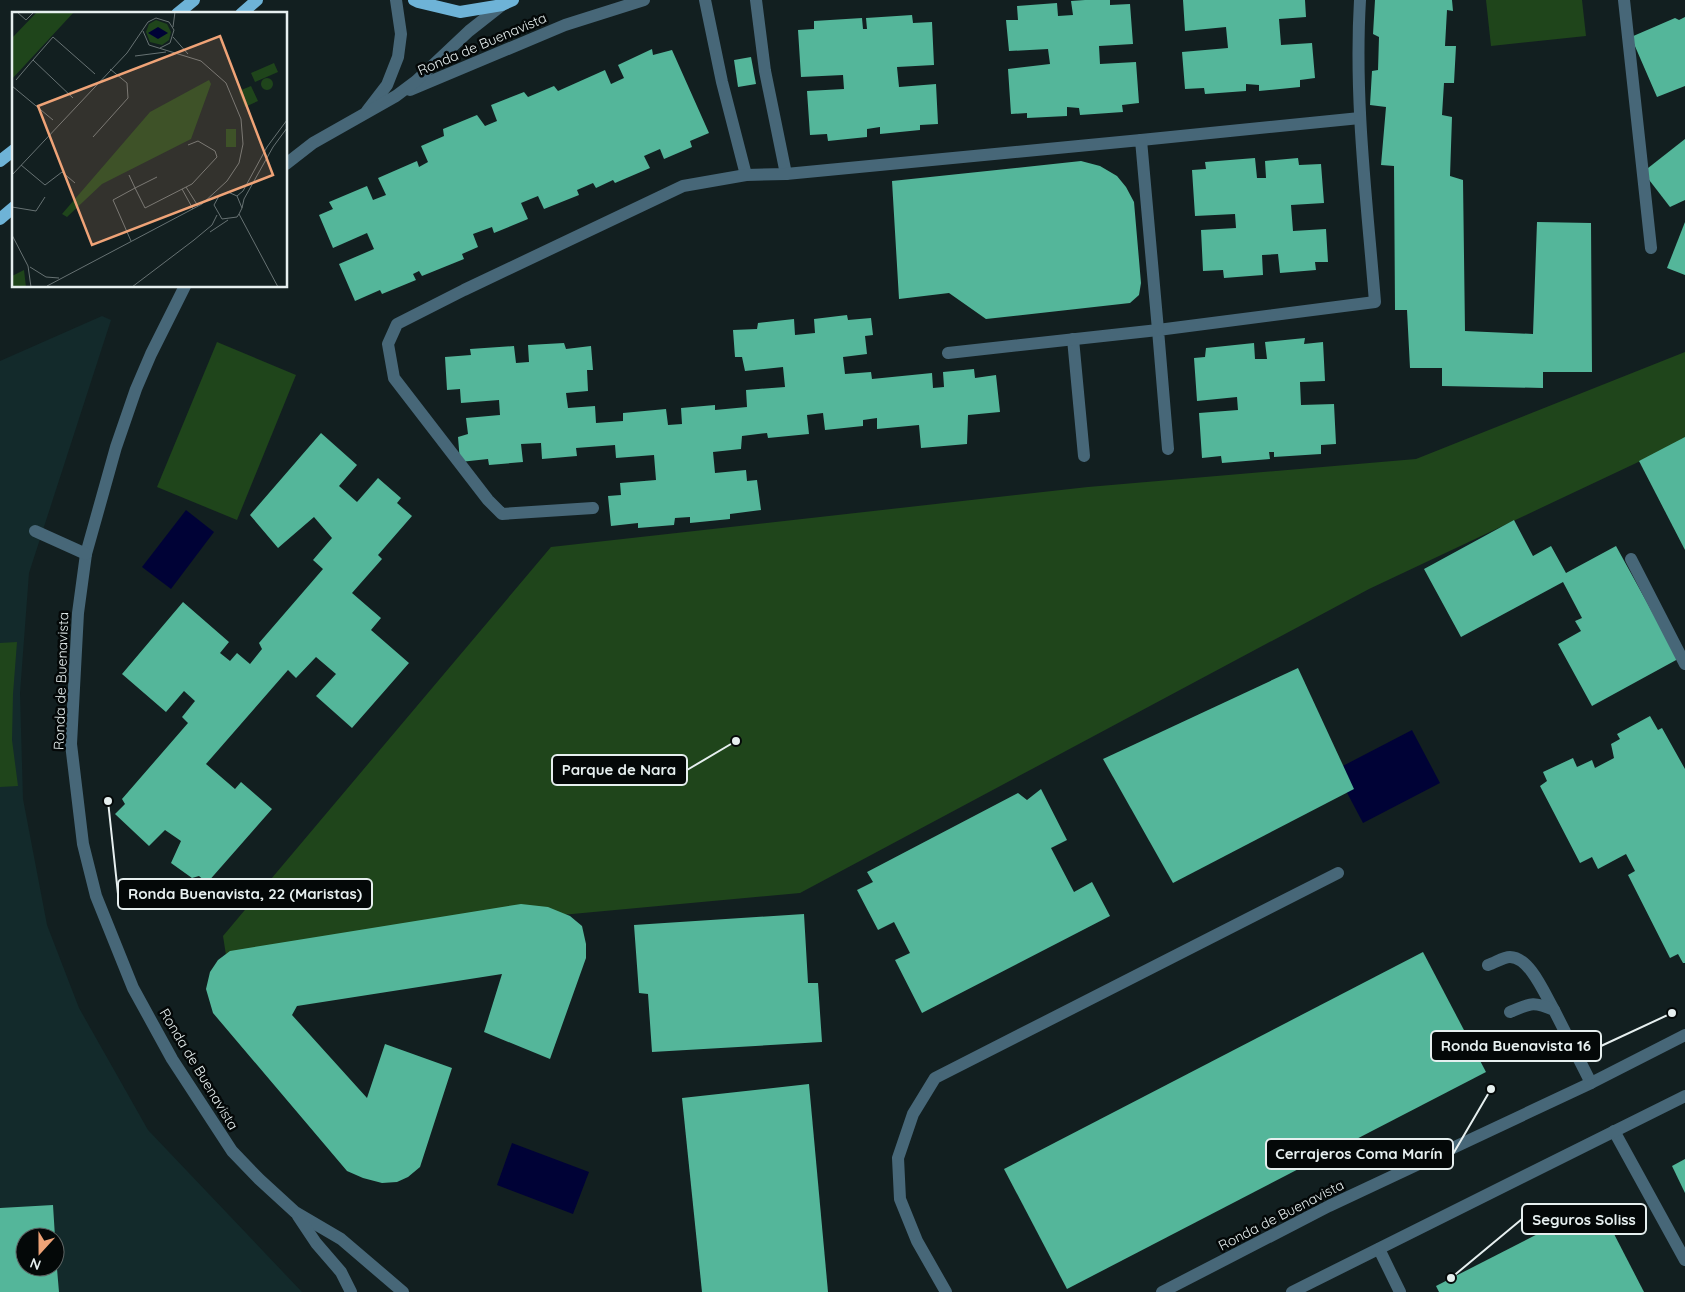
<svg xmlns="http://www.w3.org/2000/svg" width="1685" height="1292" font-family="Quicksand,sans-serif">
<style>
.built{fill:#132a2b;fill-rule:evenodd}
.green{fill:#1f451b}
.water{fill:#000236}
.building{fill:#54b69a}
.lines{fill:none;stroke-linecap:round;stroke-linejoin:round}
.minor{stroke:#476778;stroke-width:12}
.major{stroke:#6eb3d7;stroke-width:12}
.labels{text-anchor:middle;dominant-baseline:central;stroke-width:5;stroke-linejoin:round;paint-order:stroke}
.street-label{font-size:14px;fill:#e6efef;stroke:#040808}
.inset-road{fill:none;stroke:#677273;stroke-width:1}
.view{fill:#efa377;fill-opacity:0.15;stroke:#efa377;stroke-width:2.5}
.inset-edge{fill:none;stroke:#e6efef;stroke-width:2.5}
.leader{fill:none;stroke:#e6efef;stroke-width:2}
.callout-dot{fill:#e6efef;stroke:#040808;stroke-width:2}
.callout{fill:#040808;stroke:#e6efef;stroke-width:2}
.callout-label{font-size:15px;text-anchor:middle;font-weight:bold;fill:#e6efef}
</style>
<rect width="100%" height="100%" fill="#121f20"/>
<path class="built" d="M102 316 111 320 29 573 20 693 23 799 47 925 79 1008 148 1130 302 1292H0V361ZM25 1237H55V1267H25Z"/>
<g class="green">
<polygon points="1486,0 1582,0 1586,36 1491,46"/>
<polygon points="217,342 296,375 237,520 157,487"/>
<polygon points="1685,352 1685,440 1369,589 800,893 518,919 228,968 223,936 551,547 1088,487 1416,459"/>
<polygon points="17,642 13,694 12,740 18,786 0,787 0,643"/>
</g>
<g class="water">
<polygon points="186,510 214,532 171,589 142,567"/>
<polygon points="1412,730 1440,783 1363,823 1335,770"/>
<polygon points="512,1143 589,1172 573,1214 497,1185"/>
</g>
<g class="building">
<polygon points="1085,0 1110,0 1110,5 1130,4 1133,44 1099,46 1100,64 1136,62 1139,103 1122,105 1123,112 1080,115 1079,108 1067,107 1067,116 1027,118 1027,113 1011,114 1008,69 1050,64 1048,49 1009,51 1006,20 1018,20 1017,6 1057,3 1058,16 1073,15 1071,1"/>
<polygon points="1183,0 1305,0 1306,17 1279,19 1281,45 1312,43 1315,78 1300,80 1300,87 1259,91 1259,85 1246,84 1246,91 1205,94 1204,88 1185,89 1182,52 1228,48 1226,27 1185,31"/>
<polygon points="1375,0 1452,0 1453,11 1447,10 1445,46 1456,46 1454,83 1444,83 1442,115 1452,117 1450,176 1463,180 1465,331 1533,334 1537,222 1591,223 1592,372 1543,372 1543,388 1442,386 1442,368 1410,368 1407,310 1395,310 1394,166 1381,165 1386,107 1370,105 1372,71 1378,70 1379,37 1373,34"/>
<polygon points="912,15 913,23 932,22 934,65 897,67 899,87 936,84 938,124 920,125 920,130 880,134 880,127 867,129 867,137 828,141 827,134 810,135 807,91 844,89 843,75 801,77 798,30 814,29 814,21 862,18 863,29 867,29 866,18"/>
<polygon points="1685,17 1685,86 1657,97 1631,37 1675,18 1679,20"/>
<polygon points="652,49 653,55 672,50 709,133 690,141 692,147 664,159 660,149 644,156 650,168 615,183 613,180 596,188 593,183 577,190 579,195 544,209 538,196 521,203 528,219 494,233 492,227 473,234 478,247 462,254 464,259 422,276 419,271 413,274 416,280 382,294 380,290 355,301 339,264 374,249 367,233 333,248 319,215 333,209 329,202 367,186 373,200 386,195 378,178 417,161 419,167 428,162 421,146 444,136 443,129 477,115 485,126 497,121 491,105 524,92 528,97 554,86 558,91 605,70 611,84 624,78 618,65"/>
<polygon points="751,57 756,84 738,87 734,60"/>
<polygon points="1685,139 1685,200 1670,207 1643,172"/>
<polygon points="1255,158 1257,178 1266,178 1265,161 1298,158 1299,165 1321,164 1324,203 1291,205 1293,231 1326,229 1328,262 1315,262 1316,270 1280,273 1278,254 1262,255 1263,275 1224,278 1223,270 1203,271 1201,230 1236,228 1235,214 1195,216 1192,170 1206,169 1205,162"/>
<polygon points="1081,161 1100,166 1117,176 1126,187 1134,202 1141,283 1139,295 1130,303 986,319 949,293 899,299 892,181"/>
<polygon points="1685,222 1685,275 1667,268"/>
<polygon points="847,315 848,320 871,318 873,335 865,336 867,354 843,357 845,374 871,372 872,379 932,373 933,388 944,387 943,372 974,369 975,378 996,375 1000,412 968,415 967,444 921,448 919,425 877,429 877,418 863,420 863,426 825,430 823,413 807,415 809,434 768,438 767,433 742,436 741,449 713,452 715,473 746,470 747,481 757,480 761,510 730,514 730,519 690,523 690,517 675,518 674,525 638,528 638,523 611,526 608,496 621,495 620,483 656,480 654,455 616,458 615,445 576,448 577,456 542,459 541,443 521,444 523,462 489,465 488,459 460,462 458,437 468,434 466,418 500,415 499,400 461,403 460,389 447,390 445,357 471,355 470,349 514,346 516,363 529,362 528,345 564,343 566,349 591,346 593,370 587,370 588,391 566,393 568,408 595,406 596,423 623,421 623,413 666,409 668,425 682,424 681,408 715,405 715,410 747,407 746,390 785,387 783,367 745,371 742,357 735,357 733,330 757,329 758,323 794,319 795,335 815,333 814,319"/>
<polygon points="1305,338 1304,344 1323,342 1325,381 1300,382 1301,405 1334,404 1336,444 1321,445 1321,454 1274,457 1274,452 1269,452 1270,459 1222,463 1221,456 1202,458 1199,413 1238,410 1237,397 1197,401 1194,358 1205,357 1206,348 1254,343 1255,359 1267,359 1265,342"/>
<polygon points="321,433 357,465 339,486 357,502 378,478 401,498 397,503 412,516 378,555 382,559 352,593 381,618 371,630 409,663 352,728 316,696 336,674 316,657 296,678 288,670 206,764 235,789 241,782 272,809 207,883 199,876 192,878 171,863 181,841 165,830 149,846 115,814 125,804 122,799 188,723 182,717 195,701 184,691 166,712 122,674 183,602 229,642 220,653 230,661 237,653 250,664 262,649 259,643 323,569 313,560 332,538 314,517 278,548 250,515"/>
<polygon points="1685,437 1685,550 1639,461"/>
<polygon points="1514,520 1533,556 1551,546 1566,573 1616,546 1678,659 1592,706 1558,644 1581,631 1575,621 1582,618 1563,582 1461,637 1424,569"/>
<polygon points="1298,668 1354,789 1173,883 1103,759"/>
<polygon points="1650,716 1658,730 1662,728 1685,769 1685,963 1683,963 1678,954 1670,958 1628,875 1635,871 1626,854 1598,869 1592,857 1580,863 1540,786 1547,781 1543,772 1573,758 1577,767 1592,760 1595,768 1614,758 1611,744 1620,739 1617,734"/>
<polygon points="1041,789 1067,840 1051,848 1074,892 1092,882 1110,916 922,1013 895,960 910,953 894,922 878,930 857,890 873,882 867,872 1018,793 1027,800"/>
<polygon points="521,904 548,907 570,916 582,926 586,944 586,958 550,1059 484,1032 502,974 297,1006 292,1015 367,1098 385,1044 452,1068 420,1167 408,1177 397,1182 382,1183 363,1178 347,1171 213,1013 206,989 210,972 218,960 230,951"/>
<polygon points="804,914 808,983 818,983 822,1042 652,1052 648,994 639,993 634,925"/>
<polygon points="1423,952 1486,1072 1067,1289 1004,1169"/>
<polygon points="809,1084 828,1292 702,1292 682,1098"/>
<polygon points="1685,1159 1685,1193 1672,1166"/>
<polygon points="1598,1203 1644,1292 1439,1292 1436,1286"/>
<polygon points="53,1205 55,1237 25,1237 25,1267 55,1267 55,1257 56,1257 59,1292 0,1292 0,1208"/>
</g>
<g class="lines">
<g class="minor">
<polyline points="705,0 722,82 746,175"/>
<polyline points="756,0 765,71 786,174"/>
<polyline points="1624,0 1651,248"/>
<polyline points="410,90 565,25 644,0"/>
<polyline points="367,111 387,85 398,57 401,34 396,0"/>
<polyline points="1141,140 1360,118"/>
<polyline points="286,164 313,143 396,96 416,81 469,31 502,5"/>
<polyline points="185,286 151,354 136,389 116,447 86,554 78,613 71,744 83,844 96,896 133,988 172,1059 232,1151 259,1179 295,1212 341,1239 403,1292"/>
<polyline points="1073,339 1084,456"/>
<path d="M1168 449 1158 330 1375 302C1367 202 1354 101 1360 0"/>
<polyline points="593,508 502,514 488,500 394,378 388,344 397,324 464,290 683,186 746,175 786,174 1141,140 1158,330 948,353"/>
<polyline points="35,531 86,554"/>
<polyline points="1631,559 1685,664"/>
<path d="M1488 965C1495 963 1503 957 1510 957 1530 957 1545 995 1554 1010"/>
<path d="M1510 1012C1531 1003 1533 1001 1554 1010L1591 1083"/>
<polyline points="1614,1131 1685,1260"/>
<polyline points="298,1216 316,1243 341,1272 351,1292"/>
<polyline points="1379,1249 1400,1292"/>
<polyline points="946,1292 917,1241 900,1199 898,1158 913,1114 935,1078 1338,873"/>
<polyline points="1162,1292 1329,1206 1591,1083 1685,1035"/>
<polyline points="1292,1292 1685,1096"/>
</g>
<g class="major">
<polyline points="414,0 418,2 460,12 502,5 513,0"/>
<polyline points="177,14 194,0"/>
<polyline points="241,14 257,0"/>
<polyline points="0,161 14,150"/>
<polyline points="0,219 14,207"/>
</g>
</g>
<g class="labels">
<g class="street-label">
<text transform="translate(482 44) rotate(-23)">Ronda de Buenavista</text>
<text transform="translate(61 681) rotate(-88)">Ronda de Buenavista</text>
<text transform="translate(199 1069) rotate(59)">Ronda de Buenavista</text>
<text transform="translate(1281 1215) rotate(-27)">Ronda de Buenavista</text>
</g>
</g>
<g transform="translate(12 12)">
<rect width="275" height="275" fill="#121f20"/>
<path d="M25 0H62L0 67V26ZM144 8 155 12 159 20 157 28 150 33 138 30 134 20 137 12ZM262 51 266 60 243 70 239 61ZM249 72a6 6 0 1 1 12 0a6 6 0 1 1-12 0ZM197 68 199 72 179 127 90 172 55 205 50 202 138 100ZM239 74 246 89 233 95 227 79ZM214 117H224V135H214ZM12 258 14 275H0V264Z" fill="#1f451b"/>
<path d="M146 15 156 21 146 27 136 21Z" fill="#000236"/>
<path class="inset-road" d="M5 0 14 8 22 0M161 15 163 0M161 25 176 42M123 44 154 40M21 48 41 25 83 62M4 68 21 48 61 86M0 74 41 108M81 125 116 86 115 71 98 57M9 153 33 173 50 160 63 171M0 163 115 41 136 10 144 6 157 10 162 18 158 31 148 36M117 163 123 176 101 188 119 229M145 165 123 176 133 196 180 172 205 145 203 139 186 129 176 133M174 175 186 194M170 177 181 197M225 184 231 179 255 135 275 108M0 195 24 199 33 185M230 196 225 184 216 180 207 184 202 193 210 207 225 205 227 202 230 196 232 187 261 135 275 116M227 202 266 275M198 220 216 208M0 223 16 254 19 275M18 255 34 265 47 266M35 274 190 192 215 169 227 151 231 132 229 107 214 71 189 49 137 33 131 19M120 275 182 228 200 213 205 203"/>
<path class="view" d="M208 24 261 163 80 233 26 94Z"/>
<rect width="275" height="275" class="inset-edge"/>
</g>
<path class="leader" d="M736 741L687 770M108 801L118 894M1672 1013L1601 1046M1491 1089L1453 1154M1451 1278L1522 1219"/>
<g class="callout-dot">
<circle cx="736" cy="741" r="5"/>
<circle cx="108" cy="801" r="5"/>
<circle cx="1672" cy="1013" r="5"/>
<circle cx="1491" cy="1089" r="5"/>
<circle cx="1451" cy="1278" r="5"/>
</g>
<g class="callout">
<rect x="552" y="755" width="135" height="30" rx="5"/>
<rect x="118" y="879" width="254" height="30" rx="5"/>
<rect x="1431" y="1031" width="170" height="30" rx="5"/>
<rect x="1266" y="1139" width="187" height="30" rx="5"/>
<rect x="1522" y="1204" width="124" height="30" rx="5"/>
</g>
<g class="callout-label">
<text x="619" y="775">Parque de Nara</text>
<text x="245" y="899">Ronda Buenavista, 22 (Maristas)</text>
<text x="1516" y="1051">Ronda Buenavista 16</text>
<text x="1359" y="1159">Cerrajeros Coma Marín</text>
<text x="1584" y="1225">Seguros Soliss</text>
</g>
<g transform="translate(40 1252) rotate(201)"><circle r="24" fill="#040808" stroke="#5e6464"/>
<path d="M0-4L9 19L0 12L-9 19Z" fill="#efa377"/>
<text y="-8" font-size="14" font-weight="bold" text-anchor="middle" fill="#e6efef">N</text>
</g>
</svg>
